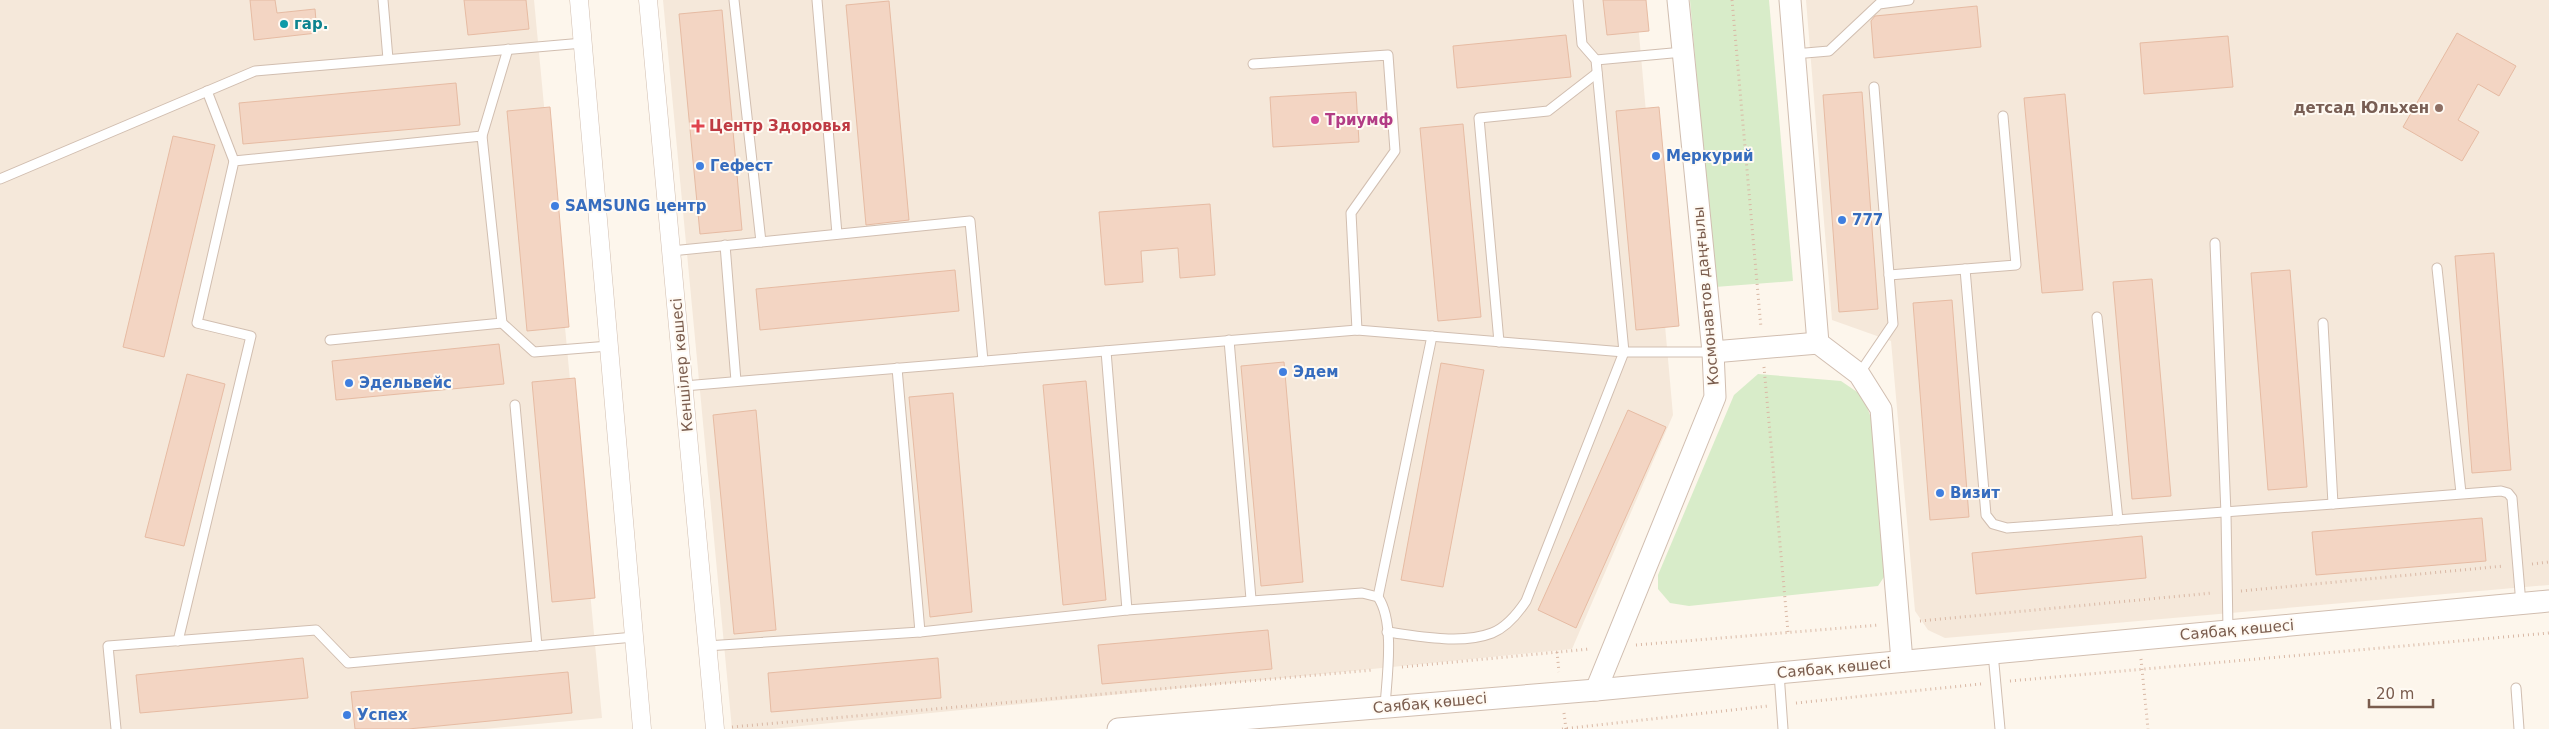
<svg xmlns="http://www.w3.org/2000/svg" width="2549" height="729" font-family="'DejaVu Sans',sans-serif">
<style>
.residential{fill:#f5e8da}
.green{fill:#d8ecc9}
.building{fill:#f3d5c3;stroke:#e6bba3}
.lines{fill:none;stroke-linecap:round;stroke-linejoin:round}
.service-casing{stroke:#d1beb0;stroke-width:11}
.minor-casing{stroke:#d1beb0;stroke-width:19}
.tertiary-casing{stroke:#d1beb0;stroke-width:23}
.path{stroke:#d9b8a5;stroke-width:3;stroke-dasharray:1 4;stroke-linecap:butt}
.service{stroke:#fff;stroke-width:9}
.minor{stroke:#fff;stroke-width:18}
.tertiary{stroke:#fff;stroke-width:21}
.culture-dot{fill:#0f9aa8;stroke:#fffaf3;stroke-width:2}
.education-dot{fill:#8d6e63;stroke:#fffaf3;stroke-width:2}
.hotel-dot{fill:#d1479c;stroke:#fffaf3;stroke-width:2}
.health-dot{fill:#e0444e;stroke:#fffaf3;stroke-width:2}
.shop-dot{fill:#3f7fe0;stroke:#fffaf3;stroke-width:2}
.labels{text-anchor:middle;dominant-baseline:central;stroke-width:4;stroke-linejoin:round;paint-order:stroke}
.culture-label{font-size:15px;font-weight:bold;fill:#0d838f;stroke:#fffaf3;text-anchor:start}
.education-label{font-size:15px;font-weight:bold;fill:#785e54;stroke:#fffaf3;text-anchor:end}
.hotel-label{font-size:15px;font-weight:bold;fill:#b23c85;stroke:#fffaf3;text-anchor:start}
.health-label{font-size:15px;font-weight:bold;fill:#be3a42;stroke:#fffaf3;text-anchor:start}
.shop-label{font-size:15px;font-weight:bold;fill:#366cbe;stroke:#fffaf3;text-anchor:start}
.street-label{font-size:15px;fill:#7a5c4d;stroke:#fffaf3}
</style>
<rect width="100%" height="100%" fill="#fdf6ec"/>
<g class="residential">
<polygon points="0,0 534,0 602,718 484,729 0,729"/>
<polygon points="663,0 1636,0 1673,415 1572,649 771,729 732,729"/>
<polygon points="1806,0 2549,0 2549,585 1945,638 1928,630 1915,611 1891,341 1832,320"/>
</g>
<g class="green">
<polygon points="1690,0 1769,0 1793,281 1715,287"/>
<polygon points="1758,374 1841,381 1863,396 1871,418 1888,571 1878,586 1689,606 1670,603 1658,589 1658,575 1734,395"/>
</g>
<g class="building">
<polygon points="250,0 275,0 277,13 315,9 317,33 254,40"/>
<polygon points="464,0 526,0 529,29 468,35"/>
<polygon points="1603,0 1646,0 1649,31 1607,35"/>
<polygon points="889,1 909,220 866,225 846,5"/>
<polygon points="1977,6 1981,47 1874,58 1871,21 1875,16"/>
<polygon points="722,10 742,230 700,234 679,14"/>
<polygon points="2457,33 2516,66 2499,96 2478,84 2458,120 2479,132 2462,161 2403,127"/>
<polygon points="1566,35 1571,77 1457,88 1453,46"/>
<polygon points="2228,36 2233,87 2144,94 2140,43"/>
<polygon points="456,83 460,125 243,144 239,103"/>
<polygon points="1356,92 1359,142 1273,147 1270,97"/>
<polygon points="1862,92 1878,309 1839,312 1823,95"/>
<polygon points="2065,94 2083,290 2042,293 2024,98"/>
<polygon points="550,107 569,327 527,331 507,111"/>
<polygon points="1659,107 1679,326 1636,330 1616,111"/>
<polygon points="1463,124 1481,317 1438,321 1420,128"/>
<polygon points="173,136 215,145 164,357 123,347"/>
<polygon points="1210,204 1215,275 1180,278 1178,248 1141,251 1143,282 1105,285 1099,212"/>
<polygon points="2494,253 2511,470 2472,473 2455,256"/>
<polygon points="955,270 959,311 760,330 756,289"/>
<polygon points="2290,270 2307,487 2268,490 2251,273"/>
<polygon points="2152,279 2171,496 2132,499 2113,282"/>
<polygon points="1952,300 1969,517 1930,520 1913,303"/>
<polygon points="499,344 504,384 336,400 332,361"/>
<polygon points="1284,362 1303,582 1261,586 1241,366"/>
<polygon points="1441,363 1484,370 1443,587 1401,580"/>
<polygon points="187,374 225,384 184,546 145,537"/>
<polygon points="575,378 595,598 552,602 532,382"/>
<polygon points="1086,381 1106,600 1063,605 1043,385"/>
<polygon points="953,393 972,612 930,617 909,397"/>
<polygon points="756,410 776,630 734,634 713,415"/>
<polygon points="1628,410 1666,427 1576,628 1538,610"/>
<polygon points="2482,518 2486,561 2316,575 2312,532"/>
<polygon points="2142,536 2146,578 1976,594 1972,553"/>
<polygon points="1268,630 1272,669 1102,684 1098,645"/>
<polygon points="303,658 308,698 140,713 136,675"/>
<polygon points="938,658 941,698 771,712 768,673"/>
<polygon points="568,672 572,713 408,729 355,729 351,692"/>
</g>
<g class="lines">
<g class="service-casing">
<g id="service">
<polyline points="383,0 388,59"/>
<polyline points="734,0 761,242"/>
<polyline points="817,0 837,234"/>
<polyline points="1794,54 1829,51 1879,4 1909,0"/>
<polyline points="1596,60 1683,52"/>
<polyline points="1253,64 1388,55 1395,151 1351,213 1357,330"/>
<polyline points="207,91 234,161"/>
<polyline points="482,136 508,49"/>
<polyline points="0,179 255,71 583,43"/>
<polyline points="2215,243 2226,514 2228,631"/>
<polyline points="725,245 736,381"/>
<polyline points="671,251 970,221 983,361"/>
<polyline points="2437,268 2461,493"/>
<polyline points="1965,269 1986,515 1993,524 2007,528 2333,504"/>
<polyline points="1889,275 2016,265 2003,116"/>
<polyline points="2097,317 2118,520"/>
<polyline points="502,323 534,352 609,346"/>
<polyline points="2323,323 2333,504 2501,491 2508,493 2512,498 2521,604"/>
<polyline points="1229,340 1251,599"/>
<polyline points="1499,342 1479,118 1548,111 1597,73"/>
<polyline points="1106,351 1127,610"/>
<polyline points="897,368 920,632"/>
<polyline points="1859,374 1893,324 1874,87"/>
<polyline points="684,386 1357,330 1624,352 1713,352"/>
<polyline points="515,405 537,646"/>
<polyline points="1378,597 1432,336"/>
<path d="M1387 632C1419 636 1461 645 1492 633 1507 627 1518 613 1526 601L1624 352 1596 60 1582 44 1578 0"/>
<polyline points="178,641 251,336 197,323 234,161 482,136 502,323 330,340"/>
<path d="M706 646 920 632 1127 610 1362 593 1378 597C1395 622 1387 676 1385 706"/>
<polyline points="1993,653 2000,729"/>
<polyline points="1779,673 1783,729"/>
<polyline points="2516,688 2519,729"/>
<polyline points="116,729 108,646 316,630 348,663 634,637"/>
</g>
</g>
<g class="minor-casing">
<g id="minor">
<polyline points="579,0 642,729"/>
<polyline points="648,0 715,729"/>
</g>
</g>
<g class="tertiary-casing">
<g id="tertiary">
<polyline points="1790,0 1818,343 1859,374 1881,409 1902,661"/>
<polyline points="1713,352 1818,343"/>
<polyline points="1596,690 1715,397 1713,352 1678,0"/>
<polyline points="1118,729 1596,690 2549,601"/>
</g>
</g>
<g class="path">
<polyline points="1732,0 1761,328"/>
<polyline points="1764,367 1788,632"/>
<polyline points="2532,564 2549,562"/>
<polyline points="2241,591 2504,566"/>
<polyline points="1920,621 2212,593"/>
<polyline points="1636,645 1879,625"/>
<polyline points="1557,652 1559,672"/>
<polyline points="2141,659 2148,729"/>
<polyline points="1402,667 1590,649"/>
<polyline points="2010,681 2549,633"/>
<polyline points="1796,703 1981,684"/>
<polyline points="1564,713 1566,729"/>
<polyline points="732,727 1373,670"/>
<polyline points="1562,729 1768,706"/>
</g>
<use href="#service" class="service"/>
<use href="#minor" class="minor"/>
<use href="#tertiary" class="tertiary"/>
</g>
<circle class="culture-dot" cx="284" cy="24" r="5"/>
<circle class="education-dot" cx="2439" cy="108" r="5"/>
<circle class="hotel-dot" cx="1315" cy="120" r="5"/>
<path class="health-dot" d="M695.5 118.5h5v5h5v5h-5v5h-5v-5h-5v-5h5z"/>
<g class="shop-dot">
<circle cx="1656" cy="156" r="5"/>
<circle cx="700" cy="166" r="5"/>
<circle cx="555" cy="206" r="5"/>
<circle cx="1842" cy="220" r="5"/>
<circle cx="1283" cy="372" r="5"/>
<circle cx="349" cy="383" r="5"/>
<circle cx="1940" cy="493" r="5"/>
<circle cx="347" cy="715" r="5"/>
</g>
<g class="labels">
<g class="culture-label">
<text x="294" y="24">гар.</text>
</g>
<g class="education-label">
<text x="2429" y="108">детсад Юльхен</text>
</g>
<g class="hotel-label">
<text x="1325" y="120">Триумф</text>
</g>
<g class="health-label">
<text x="709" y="126">Центр Здоровья</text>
</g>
<g class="shop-label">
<text x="1666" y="156">Меркурий</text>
<text x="710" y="166">Гефест</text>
<text x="565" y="206">SAMSUNG центр</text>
<text x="1852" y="220">777</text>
<text x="1293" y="372">Эдем</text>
<text x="359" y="383">Эдельвейс</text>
<text x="1950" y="493">Визит</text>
<text x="357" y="715">Успех</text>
</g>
<g class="street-label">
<text transform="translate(1706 296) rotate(-95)">Космонавтов даңғылы</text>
<text transform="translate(682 365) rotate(-95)">Кеншілер көшесі</text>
<text transform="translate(2237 630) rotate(-5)">Саябақ көшесі</text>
<text transform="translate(1834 668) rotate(-5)">Саябақ көшесі</text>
<text transform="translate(1430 703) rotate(-5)">Саябақ көшесі</text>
</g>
</g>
<path d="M2369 699v8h64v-8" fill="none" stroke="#7a5c4d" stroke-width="2.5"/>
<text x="2376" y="699" font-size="15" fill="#7a5c4d" stroke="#fffaf3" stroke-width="4" paint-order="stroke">20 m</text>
</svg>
